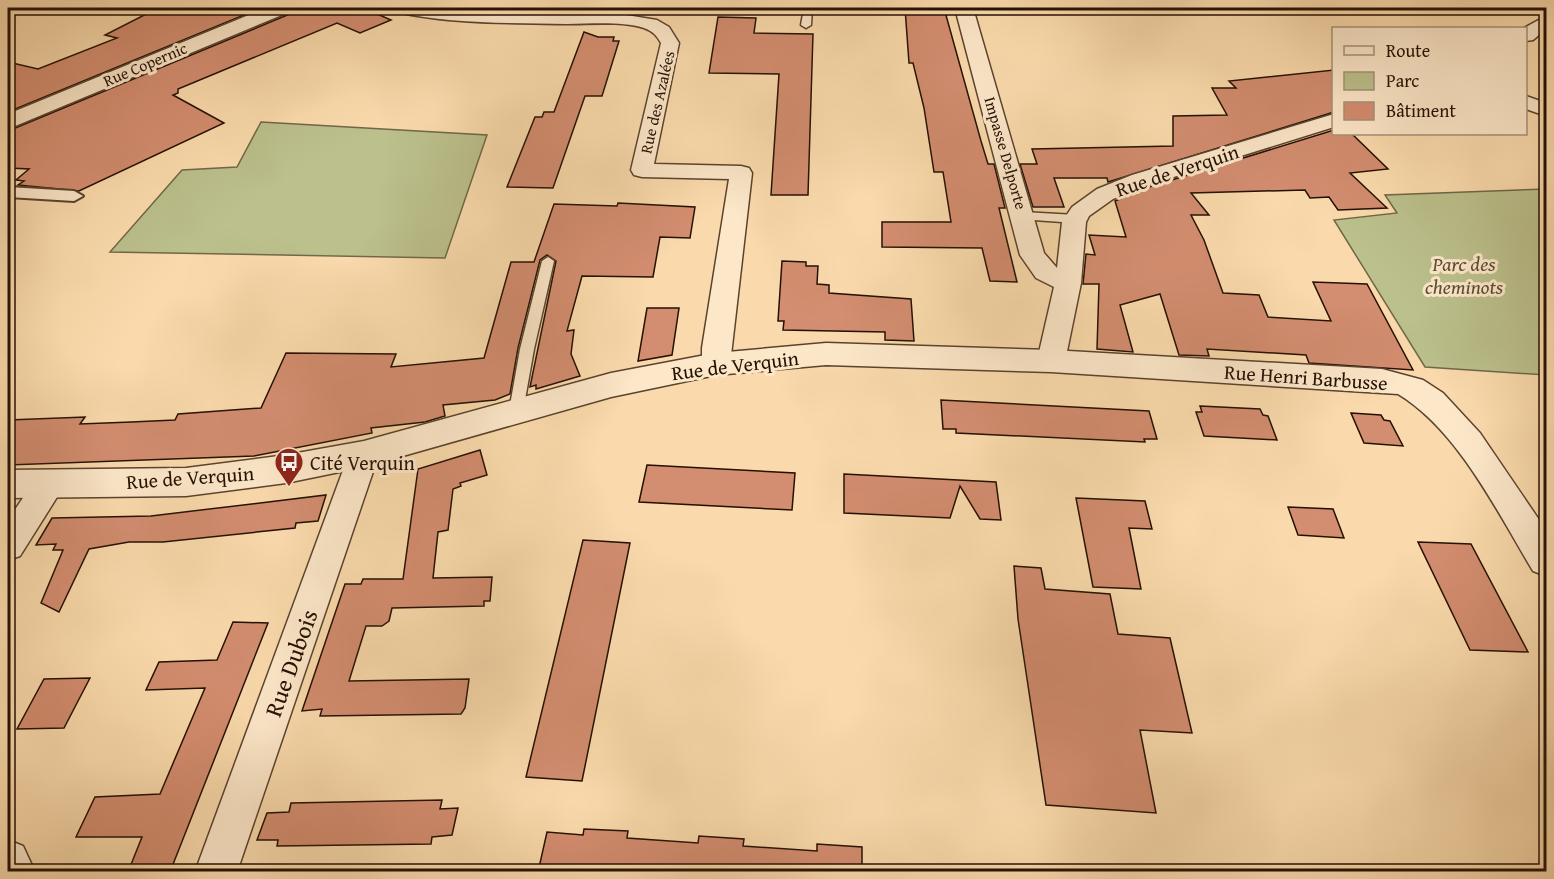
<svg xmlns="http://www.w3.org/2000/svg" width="1554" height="879" font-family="'Gentium Book Plus',serif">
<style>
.green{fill:#bbc08c;stroke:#706848;stroke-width:1.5}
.building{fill:#d38d70;stroke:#241104;stroke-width:1.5}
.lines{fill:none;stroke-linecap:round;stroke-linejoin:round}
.service-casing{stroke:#5a432e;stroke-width:3}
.pedestrian-casing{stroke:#5a432e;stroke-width:4}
.minor-casing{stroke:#5a432e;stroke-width:3}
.tertiary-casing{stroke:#5a432e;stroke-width:3}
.service{fill:#fce7c9;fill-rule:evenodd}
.pedestrian{fill:#fce7c9;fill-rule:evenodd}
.minor{fill:#fce7c9;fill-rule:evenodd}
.tertiary{fill:#fce7c9;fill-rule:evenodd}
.labels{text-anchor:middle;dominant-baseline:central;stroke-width:6;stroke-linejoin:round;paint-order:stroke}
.far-street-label{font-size:16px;fill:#241104;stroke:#fce7c9}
.street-label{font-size:20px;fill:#241104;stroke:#fce7c9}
.park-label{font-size:20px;font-style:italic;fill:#594e34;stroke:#fce7c9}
.poi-label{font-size:20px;fill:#241104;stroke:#fce7c9;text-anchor:start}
.near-street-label{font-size:24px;fill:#241104;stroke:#fce7c9}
</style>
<rect width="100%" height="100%" fill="#fadaac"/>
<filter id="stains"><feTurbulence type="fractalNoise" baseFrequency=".00333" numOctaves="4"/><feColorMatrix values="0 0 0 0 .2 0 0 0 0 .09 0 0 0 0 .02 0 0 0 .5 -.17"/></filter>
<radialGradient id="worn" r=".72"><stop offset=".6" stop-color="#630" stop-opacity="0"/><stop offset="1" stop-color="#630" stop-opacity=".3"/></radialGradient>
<g class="green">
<polygon points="261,122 487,135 445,258 110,252 182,170 237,167"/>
<polygon points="1546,189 1546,375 1425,367 1334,220 1397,213 1385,195"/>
</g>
<g class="building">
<polygon points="158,8 261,8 8,112 8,62 38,69 117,38 105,35"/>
<polygon points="294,8 373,8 368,10 391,20 360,33 337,23 178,89 178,93 173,95 224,123 79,191 18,185 24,181 16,180 29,169 8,168 8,131 290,14"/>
<polygon points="905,8 944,8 981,141 988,164 994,164 1005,208 999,208 1017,282 990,281 982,248 882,247 882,222 951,222 943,172 934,172 924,108 913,63 909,63"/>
<polygon points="718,17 756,18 754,33 813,34 808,195 771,195 779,74 709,73"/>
<polygon points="584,32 598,37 614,37 613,41 619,41 602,96 585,96 553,188 507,187 535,117 542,117 544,112 554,112"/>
<polygon points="1334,70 1334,112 1108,182 1107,178 1054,178 1064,207 1033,207 1020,164 1037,164 1032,149 1173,146 1173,116 1227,115 1212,88 1236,88 1229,81"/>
<polygon points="1334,130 1334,134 1352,134 1388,169 1350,173 1387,208 1338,210 1329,197 1310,198 1305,190 1191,193 1209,215 1191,215 1204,240 1223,293 1259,295 1268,317 1331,321 1313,282 1367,284 1413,370 1309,363 1306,355 1274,353 1207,349 1209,356 1179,355 1160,294 1120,305 1133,352 1097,349 1099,284 1083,284 1086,254 1095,255 1089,235 1126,237 1115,201 1149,187"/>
<polygon points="618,203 695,207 690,238 660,237 653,277 582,276 567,331 574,330 571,354 580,376 536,389 536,385 530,387 556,261 547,255 540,260 518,348 510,394 495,400 443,405 445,416 425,422 371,428 372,433 254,456 8,465 8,420 85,417 80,424 131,422 175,420 178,414 261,408 286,353 396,354 391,367 484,358 511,262 534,262 554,204 617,206"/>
<polygon points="782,261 806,262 806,266 818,266 817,284 829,285 829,293 911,299 914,341 885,340 885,332 783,330 784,321 778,321"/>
<polygon points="647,308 679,308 672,355 638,361"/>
<polygon points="941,400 1149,411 1157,439 1144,439 1145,442 956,433 956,429 943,429"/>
<polygon points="1200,406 1260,409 1263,415 1268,416 1277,440 1204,436 1196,412 1202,412"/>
<polygon points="1351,413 1381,415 1384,420 1390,421 1403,446 1364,443"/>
<polygon points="480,450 487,475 460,483 461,486 453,489 448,530 438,532 433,578 492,577 490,601 484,601 484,606 392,608 389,621 382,626 366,626 349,681 469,679 465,708 461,714 320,716 322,709 302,711 345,584 361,584 363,579 403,579 418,469"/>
<polygon points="647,465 795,473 792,510 639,502"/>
<polygon points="844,474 996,482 1001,520 980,519 960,486 950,518 844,513"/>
<polygon points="326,495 318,521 296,523 295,528 163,542 129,542 89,549 59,612 41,603 63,550 53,550 56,544 36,545 52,518 151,516"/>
<polygon points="1076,498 1145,501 1152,529 1129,528 1141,589 1093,587"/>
<polygon points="1288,507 1333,509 1344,538 1298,535"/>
<polygon points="583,540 630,543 582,781 526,777"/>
<polygon points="1418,542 1471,544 1528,652 1470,650"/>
<polygon points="1014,566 1041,568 1045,589 1110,594 1118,634 1170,638 1192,733 1140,730 1156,813 1046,805 1018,619"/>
<polygon points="233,622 268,623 170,872 128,872 142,837 76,837 95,797 160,794 205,688 146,690 159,662 217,660"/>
<polygon points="90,678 64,728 17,729 44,679"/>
<polygon points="442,800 440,809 458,808 452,835 432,837 431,844 277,846 278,840 257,840 267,813 289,812 291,803"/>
<polygon points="584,829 628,831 627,838 698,843 699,836 744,839 743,846 817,851 817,844 862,847 862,872 538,872 547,832 583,835"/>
</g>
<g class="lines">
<g class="service-casing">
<g id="service">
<polygon points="804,8 812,8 811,25 806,28 801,25"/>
<polygon points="1023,212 1076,215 1082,219 1076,223 1019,219 1017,216"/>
<polygon points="548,257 554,261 534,349 523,411 516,417 509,411 520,349 542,261"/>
</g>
</g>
<g class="pedestrian-casing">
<polygon id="pedestrian" points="8,187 74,191 83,196 74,201 8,197"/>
</g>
<g class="minor-casing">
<g id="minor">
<path d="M395 8 620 14 657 20 669 27 679 43 654 164 741 166 749 168 752 173 730 364 726 371 716 374 706 371 702 364V348L729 179 642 177 634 175 631 170 661 43C657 36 653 31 644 28 620 21 592 24 567 24 515 23 447 24 398 12Z"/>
<polygon points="955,8 973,8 1044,253 1057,268 1062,222 1072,207 1097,189 1132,175 1334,114 1334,127 1148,185 1113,199 1089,216 1086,222 1081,283 1065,361 1061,368 1051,371 1041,368 1037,361 1054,287 1036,278 1020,255"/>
<polygon points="1546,16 1546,29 1533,40 1526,41 1524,28"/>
<polygon points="1526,96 1546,103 1546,116 1526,109"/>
<polygon points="364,442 375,446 379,454 237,872 195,872 349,454 353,446"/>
<polygon points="48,473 59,477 64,486 20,556 8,560 8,520 37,477"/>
<polygon points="8,840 23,846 35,872 8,872"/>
</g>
</g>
<g class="tertiary-casing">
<g id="tertiary">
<polygon points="266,8 292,8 289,12 8,129 8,114"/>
<path d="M826 343 1051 350 1382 369 1423 380 1443 393 1480 433 1546 530V576L1533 571C1498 513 1458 430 1398 394L1051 372 826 365 716 375 611 397 364 467 286 483 186 496 8 498V470L186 468 286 455 364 441 611 373 716 353Z"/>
</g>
</g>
<use href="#service" class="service"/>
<use href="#pedestrian" class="pedestrian"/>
<use href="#minor" class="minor"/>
<use href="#tertiary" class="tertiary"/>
</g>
<defs>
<g id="bus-pin" transform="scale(1.5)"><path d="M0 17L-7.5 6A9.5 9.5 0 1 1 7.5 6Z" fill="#8f2418" stroke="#fce7c9"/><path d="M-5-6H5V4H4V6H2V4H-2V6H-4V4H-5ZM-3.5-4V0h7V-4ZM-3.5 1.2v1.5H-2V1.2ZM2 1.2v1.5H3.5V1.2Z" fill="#fff"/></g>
</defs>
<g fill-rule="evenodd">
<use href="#bus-pin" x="289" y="462"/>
</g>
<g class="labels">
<g class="far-street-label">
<text transform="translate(145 64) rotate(-23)">Rue Copernic</text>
<text transform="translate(657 102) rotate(-77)">Rue des Azalées</text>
<text transform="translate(1006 153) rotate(74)">Impasse Delporte</text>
</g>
<g class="street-label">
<text transform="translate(1177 170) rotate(-18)">Rue de Verquin</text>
<text transform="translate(735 365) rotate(-7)">Rue de Verquin</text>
<text transform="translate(1306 377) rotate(4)">Rue Henri Barbusse</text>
<text transform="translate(190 477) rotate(-4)">Rue de Verquin</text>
</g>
<g class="park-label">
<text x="1464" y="263">Parc des<tspan x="1464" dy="23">cheminots</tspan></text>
</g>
<g class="poi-label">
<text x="310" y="462">Cité Verquin</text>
</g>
<g class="near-street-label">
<text transform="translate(291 663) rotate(-70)">Rue Dubois</text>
</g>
</g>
<rect width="1554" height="879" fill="none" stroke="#fadaac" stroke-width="30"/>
<rect x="9" y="9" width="1536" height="861" fill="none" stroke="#241104" stroke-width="3"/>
<rect x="15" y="15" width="1524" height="849" fill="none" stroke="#241104" stroke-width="1.5"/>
<rect x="1332" y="27" width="195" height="108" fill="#fce7c9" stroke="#a6917a" stroke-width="1.5"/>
<rect x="1344" y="46" width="30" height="9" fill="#fce7c9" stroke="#a6917a" stroke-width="1.5"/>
<text x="1386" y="57" font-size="18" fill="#241104">Route</text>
<rect x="1344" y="72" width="30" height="18" fill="#bbc08c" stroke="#a6917a" stroke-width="1.5"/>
<text x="1386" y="87" font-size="18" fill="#241104">Parc</text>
<rect x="1344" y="102" width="30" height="18" fill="#d38d70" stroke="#a6917a" stroke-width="1.5"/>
<text x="1386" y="117" font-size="18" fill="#241104">Bâtiment</text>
<rect width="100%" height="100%" filter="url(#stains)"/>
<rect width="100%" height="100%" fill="url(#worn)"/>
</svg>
